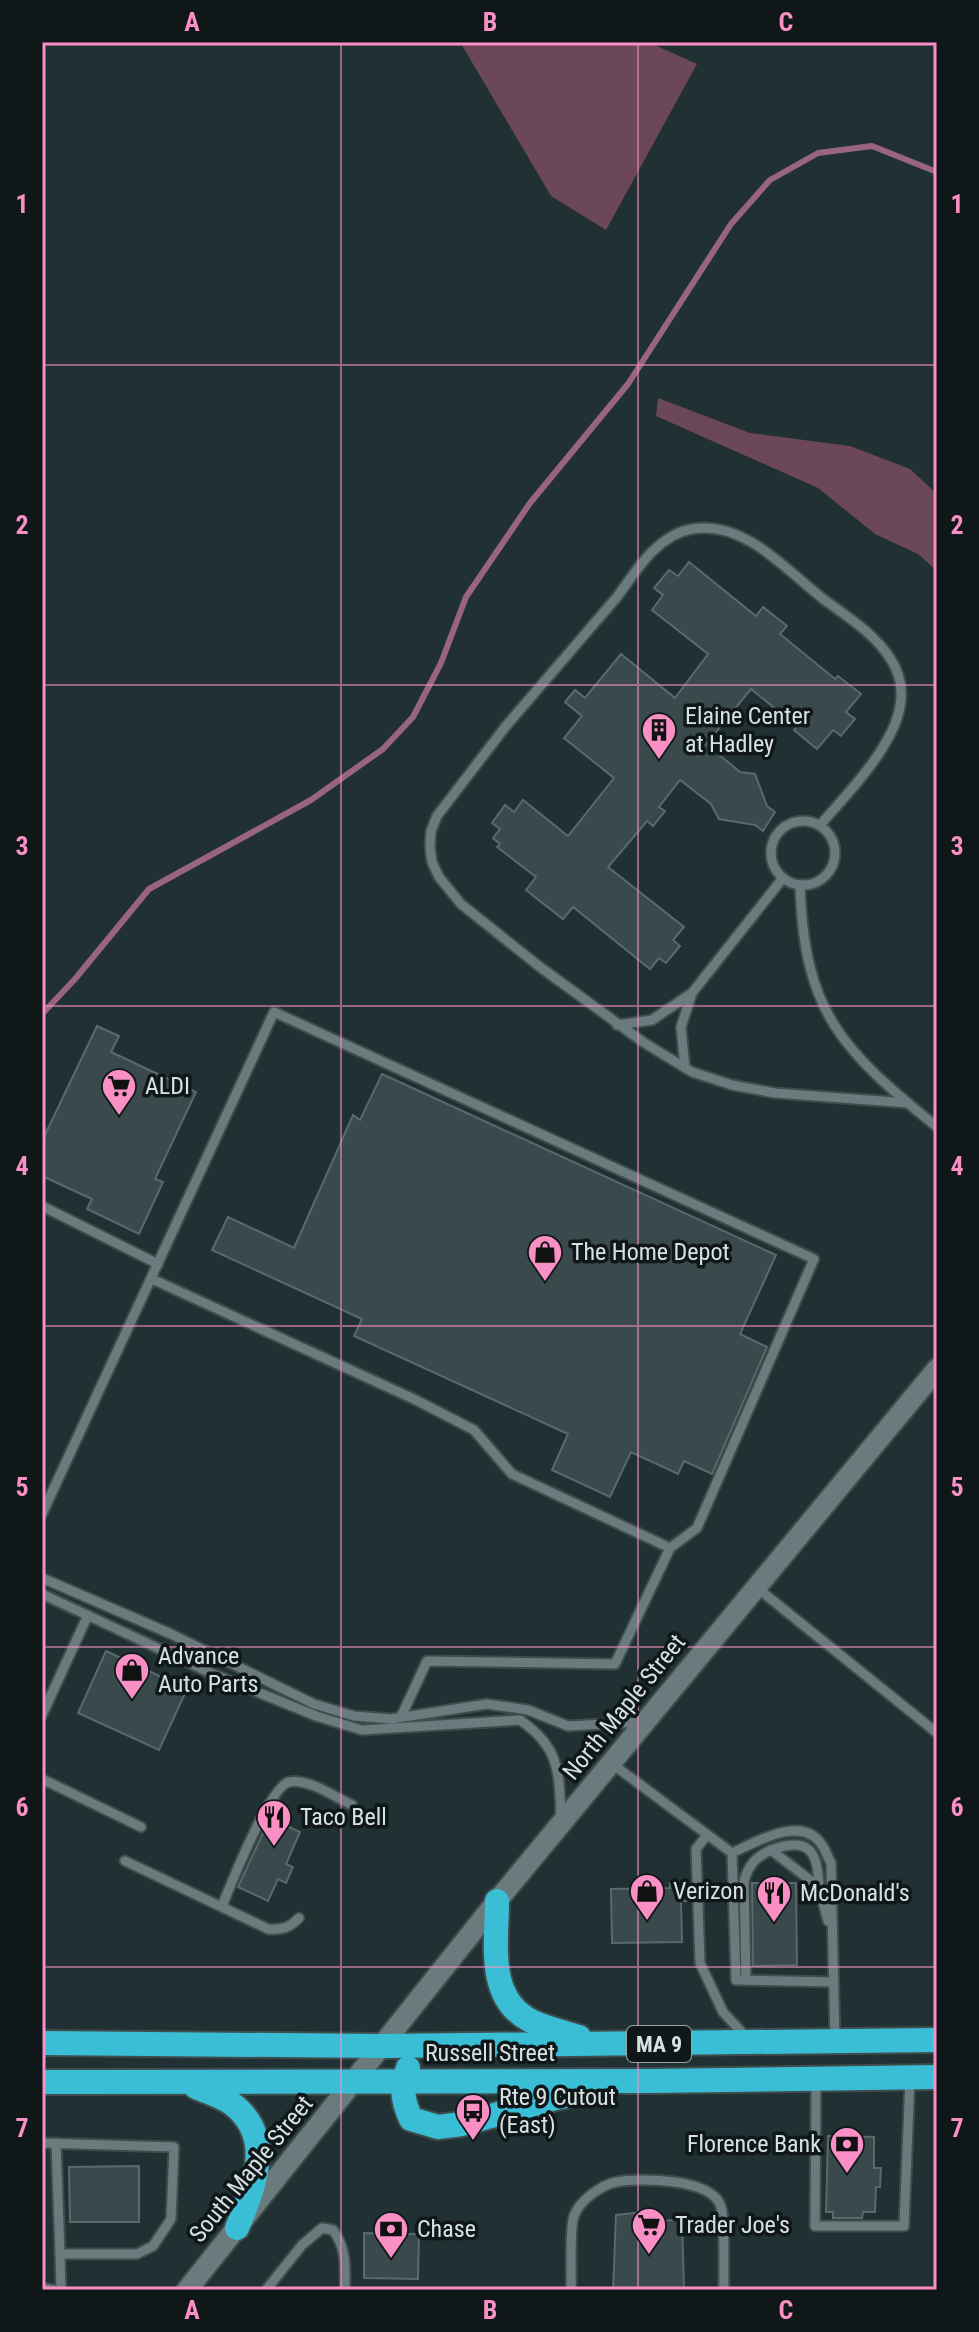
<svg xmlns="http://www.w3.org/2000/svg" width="979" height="2332" font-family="'Roboto Condensed',sans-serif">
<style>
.green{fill:#6b4758}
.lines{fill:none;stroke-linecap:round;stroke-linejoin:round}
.stream{stroke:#99657e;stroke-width:6}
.building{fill:#3a494c;stroke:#59696c;stroke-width:2}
.lane-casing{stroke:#3f4c4e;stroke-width:13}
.secondary-casing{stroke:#3f4c4e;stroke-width:24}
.highway-casing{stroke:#3f4c4e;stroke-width:28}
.lane{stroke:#6a7a7d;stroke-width:9}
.secondary{stroke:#6a7a7d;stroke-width:20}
.highway{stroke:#3abed5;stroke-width:24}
.grid{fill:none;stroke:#fa8fc6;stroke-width:2;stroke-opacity:0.55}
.labels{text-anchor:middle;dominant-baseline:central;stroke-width:7;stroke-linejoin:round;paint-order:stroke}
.shield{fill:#101718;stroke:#9ba4a5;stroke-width:2}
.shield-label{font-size:22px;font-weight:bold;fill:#d7e0e2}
.poi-label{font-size:24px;fill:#d7e0e2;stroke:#101718;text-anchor:start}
.street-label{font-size:24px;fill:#d7e0e2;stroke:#101718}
.neatline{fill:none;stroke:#fa8fc6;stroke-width:3}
.grid-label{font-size:26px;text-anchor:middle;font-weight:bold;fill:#fa8fc6}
</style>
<rect width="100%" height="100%" fill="#213033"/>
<g class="green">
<polygon points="460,42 648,42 697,64 606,230 551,196"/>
<polygon points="658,398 750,433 850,446 910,469 937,494 937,571 918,554 875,534 818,488 656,416"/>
</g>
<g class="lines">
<polyline class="stream" points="42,1014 75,979 149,889 311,800 383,749 413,717 441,663 466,597 530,503 628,384 731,224 770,180 818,153 872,146 937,172"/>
</g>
<g class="building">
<polygon points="689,562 756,616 763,607 787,626 780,634 835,679 838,676 861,694 846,712 855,719 841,736 833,730 817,749 794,730 797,726 751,689 706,744 740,772 755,774 767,806 775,812 763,831 755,825 719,819 711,804 680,780 659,807 665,811 653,826 647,821 608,867 684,927 673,940 680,946 666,963 659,958 650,969 573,907 563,919 526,890 536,877 497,847 500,844 493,838 500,829 492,823 505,805 514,812 523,800 568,836 614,778 564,738 582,716 565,702 575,690 585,698 621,654 675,698 708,654 652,610 663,595 654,588 669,570 678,576"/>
<polygon points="97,1026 119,1036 111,1052 196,1092 155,1179 163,1182 139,1234 87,1209 92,1199 42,1176 42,1141"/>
<polygon points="382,1074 776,1255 740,1334 767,1347 712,1474 684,1461 678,1474 631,1452 610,1497 552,1470 568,1434 354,1336 362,1319 212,1250 228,1217 294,1248 353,1115 360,1120"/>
<polygon points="106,1651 187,1689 159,1750 78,1713"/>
<polygon points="270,1818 300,1832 286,1864 293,1867 286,1883 278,1879 268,1901 238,1887"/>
<polygon points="687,1882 687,1901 681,1901 682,1942 612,1943 611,1889 670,1888 670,1883"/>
<polygon points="752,1883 796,1883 797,1965 753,1966"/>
<polygon points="828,2136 874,2137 874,2168 881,2168 880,2187 876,2187 875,2212 863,2212 862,2218 833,2218 833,2212 826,2212"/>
<polygon points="139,2166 139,2222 70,2222 69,2167"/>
<polygon points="644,2212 644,2221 682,2220 684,2290 613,2290 616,2215"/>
<polygon points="364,2233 419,2234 418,2279 364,2278"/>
</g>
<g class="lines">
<g class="lane-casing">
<g id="lane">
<circle cx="803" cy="853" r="32"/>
<path d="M820 825C848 793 899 742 901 698 902 684 898 670 890 658 873 632 846 616 822 598 785 569 744 520 692 529 657 535 636 571 617 597L506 726 437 816 431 831 430 847 432 862 439 877 461 904 540 967 643 1042 692 1072 732 1085 775 1093 908 1103"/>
<path d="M800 885C804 1013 842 1050 937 1127"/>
<polyline points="617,1025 652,1020 692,993 783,878"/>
<polyline points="685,1068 681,1027 691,996"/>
<polyline points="42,1206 158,1264"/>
<polyline points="42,1514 274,1012 814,1259 697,1528 670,1548 512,1474 474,1430 416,1400 152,1279"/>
<polyline points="42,1578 171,1634 314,1704 354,1716 391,1719 487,1704 528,1710 568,1726 641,1722"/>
<polyline points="756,1587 937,1733"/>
<path d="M42 1594 213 1674 316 1716 362 1730 520 1720C561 1748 559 1774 561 1819"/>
<polyline points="42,1715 88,1615"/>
<polyline points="401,1717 427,1661 615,1664 670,1548"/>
<polyline points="611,1763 732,1853"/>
<polyline points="42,1779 141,1827"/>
<polyline points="707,1835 696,1849 700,1963 723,2012 747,2038"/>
<path d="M771 1850C809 1836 818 1851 819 1887"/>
<path d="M732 1853C756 1842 802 1814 822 1845 826 1851 828 1858 831 1863L835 2041"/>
<polyline points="732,1853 736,1980 833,1982"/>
<path d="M125 1861 268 1929C282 1930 289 1928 299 1918"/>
<path d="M222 1906C231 1884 270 1786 289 1782 308 1778 335 1797 352 1805"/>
<path d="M746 1980 744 1881C749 1864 756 1857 771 1850L819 1887 828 1921"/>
<polyline points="816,2082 815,2226 904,2226 910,2078"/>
<polyline points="42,2143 174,2147 171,2219 153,2246 137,2254 60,2254 61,2290"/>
<polyline points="56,2143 60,2254"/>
<polyline points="42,2288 54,2290"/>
<path d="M266 2290 302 2245 322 2228 333 2230C347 2249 345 2267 345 2290"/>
<path d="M571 2290C572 2273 569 2231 574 2216 579 2201 601 2185 616 2182 640 2178 708 2178 720 2204 726 2216 723 2273 724 2290"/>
</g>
</g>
<g class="secondary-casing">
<polyline id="secondary" points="187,2290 497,1901 937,1369"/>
</g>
<g class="highway-casing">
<g id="highway">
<path d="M497 1901C497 1943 486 1998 531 2021 546 2028 563 2032 579 2037"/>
<polyline points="42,2043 382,2046 937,2040"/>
<path d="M408 2068C401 2087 402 2100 411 2119L438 2127 462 2124 556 2098 586 2092"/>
<polyline points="42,2082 649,2081 937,2077"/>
<path d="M196 2087C207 2092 221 2096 231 2103 276 2136 254 2187 237 2228"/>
</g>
</g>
<use href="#lane" class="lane"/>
<use href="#secondary" class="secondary"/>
<use href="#highway" class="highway"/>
</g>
<path class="grid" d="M341 42V2290M638 42V2290M42 365H937M42 685H937M42 1006H937M42 1326H937M42 1647H937M42 1967H937"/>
<defs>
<g id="building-pin" transform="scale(1.8)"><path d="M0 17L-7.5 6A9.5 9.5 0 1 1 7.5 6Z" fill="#fa8fc6" stroke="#101718"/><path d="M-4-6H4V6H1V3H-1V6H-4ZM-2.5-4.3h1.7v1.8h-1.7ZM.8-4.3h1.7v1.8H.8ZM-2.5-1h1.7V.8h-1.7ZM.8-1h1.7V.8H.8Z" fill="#111"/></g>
<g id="supermarket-pin" transform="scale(1.8)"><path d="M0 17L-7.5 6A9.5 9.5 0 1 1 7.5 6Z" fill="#fa8fc6" stroke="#101718"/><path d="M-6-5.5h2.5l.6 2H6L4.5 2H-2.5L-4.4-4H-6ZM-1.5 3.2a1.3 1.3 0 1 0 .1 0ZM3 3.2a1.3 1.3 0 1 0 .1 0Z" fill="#111"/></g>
<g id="shop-pin" transform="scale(1.8)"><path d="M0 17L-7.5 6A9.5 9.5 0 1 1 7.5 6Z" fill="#fa8fc6" stroke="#101718"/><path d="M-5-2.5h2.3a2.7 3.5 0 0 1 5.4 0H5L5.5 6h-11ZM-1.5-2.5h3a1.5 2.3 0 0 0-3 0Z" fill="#111"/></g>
<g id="restaurant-pin" transform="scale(1.8)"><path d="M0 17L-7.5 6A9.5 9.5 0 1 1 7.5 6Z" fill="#fa8fc6" stroke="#101718"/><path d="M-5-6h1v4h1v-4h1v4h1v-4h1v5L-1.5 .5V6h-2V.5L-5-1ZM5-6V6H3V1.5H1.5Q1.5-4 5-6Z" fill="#111"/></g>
<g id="bus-pin" transform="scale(1.8)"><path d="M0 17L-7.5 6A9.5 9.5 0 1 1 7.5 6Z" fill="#fa8fc6" stroke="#101718"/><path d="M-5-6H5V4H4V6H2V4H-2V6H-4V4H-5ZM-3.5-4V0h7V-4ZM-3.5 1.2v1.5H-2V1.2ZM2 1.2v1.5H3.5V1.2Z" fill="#111"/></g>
<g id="bank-pin" transform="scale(1.8)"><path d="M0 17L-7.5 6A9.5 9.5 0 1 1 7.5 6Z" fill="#fa8fc6" stroke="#101718"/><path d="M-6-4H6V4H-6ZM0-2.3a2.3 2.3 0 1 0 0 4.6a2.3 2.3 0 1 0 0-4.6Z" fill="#111"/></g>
</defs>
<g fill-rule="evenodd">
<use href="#building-pin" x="659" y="730"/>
<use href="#supermarket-pin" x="119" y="1086"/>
<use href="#shop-pin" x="545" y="1252"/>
<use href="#shop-pin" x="132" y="1670"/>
<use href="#restaurant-pin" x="274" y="1817"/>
<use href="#shop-pin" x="647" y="1891"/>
<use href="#restaurant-pin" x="774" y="1893"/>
<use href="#bus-pin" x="473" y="2111"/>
<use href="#bank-pin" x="847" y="2144"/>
<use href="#supermarket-pin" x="649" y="2225"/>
<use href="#bank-pin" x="391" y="2229"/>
</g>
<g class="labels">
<rect class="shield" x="627" y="2026" width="64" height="36" rx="6"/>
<g class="shield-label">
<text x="659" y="2044">MA 9</text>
</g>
<g class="poi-label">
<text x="685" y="716">Elaine Center<tspan x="685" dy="28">at Hadley</tspan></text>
<text x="145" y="1086">ALDI</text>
<text x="571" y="1252">The Home Depot</text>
<text x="158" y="1656">Advance<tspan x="158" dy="28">Auto Parts</tspan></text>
<text x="300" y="1817">Taco Bell</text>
<text x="673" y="1891">Verizon</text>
<text x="800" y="1893">McDonald's</text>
<text x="499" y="2097">Rte 9 Cutout<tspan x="499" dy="28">(East)</tspan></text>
<text x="821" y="2144" text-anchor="end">Florence Bank</text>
<text x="675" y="2225">Trader Joe's</text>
<text x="417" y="2229">Chase</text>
</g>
<g class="street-label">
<text transform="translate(624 1707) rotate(-51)">North Maple Street</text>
<text x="490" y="2053">Russell Street</text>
<text transform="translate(251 2169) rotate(-51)">South Maple Street</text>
</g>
</g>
<rect width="979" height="2332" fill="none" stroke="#101718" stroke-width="88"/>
<rect x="44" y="44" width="891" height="2244" class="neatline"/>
<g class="grid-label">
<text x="192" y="31">A</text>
<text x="490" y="31">B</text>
<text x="786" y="31">C</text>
<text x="22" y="213">1</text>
<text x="957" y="213">1</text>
<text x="22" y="534">2</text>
<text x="957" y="534">2</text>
<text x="22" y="855">3</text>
<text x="957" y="855">3</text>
<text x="22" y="1175">4</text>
<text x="957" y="1175">4</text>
<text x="22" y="1496">5</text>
<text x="957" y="1496">5</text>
<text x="22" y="1816">6</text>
<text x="957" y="1816">6</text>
<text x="22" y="2137">7</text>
<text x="957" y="2137">7</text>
<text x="192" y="2319">A</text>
<text x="490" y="2319">B</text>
<text x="786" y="2319">C</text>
</g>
</svg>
